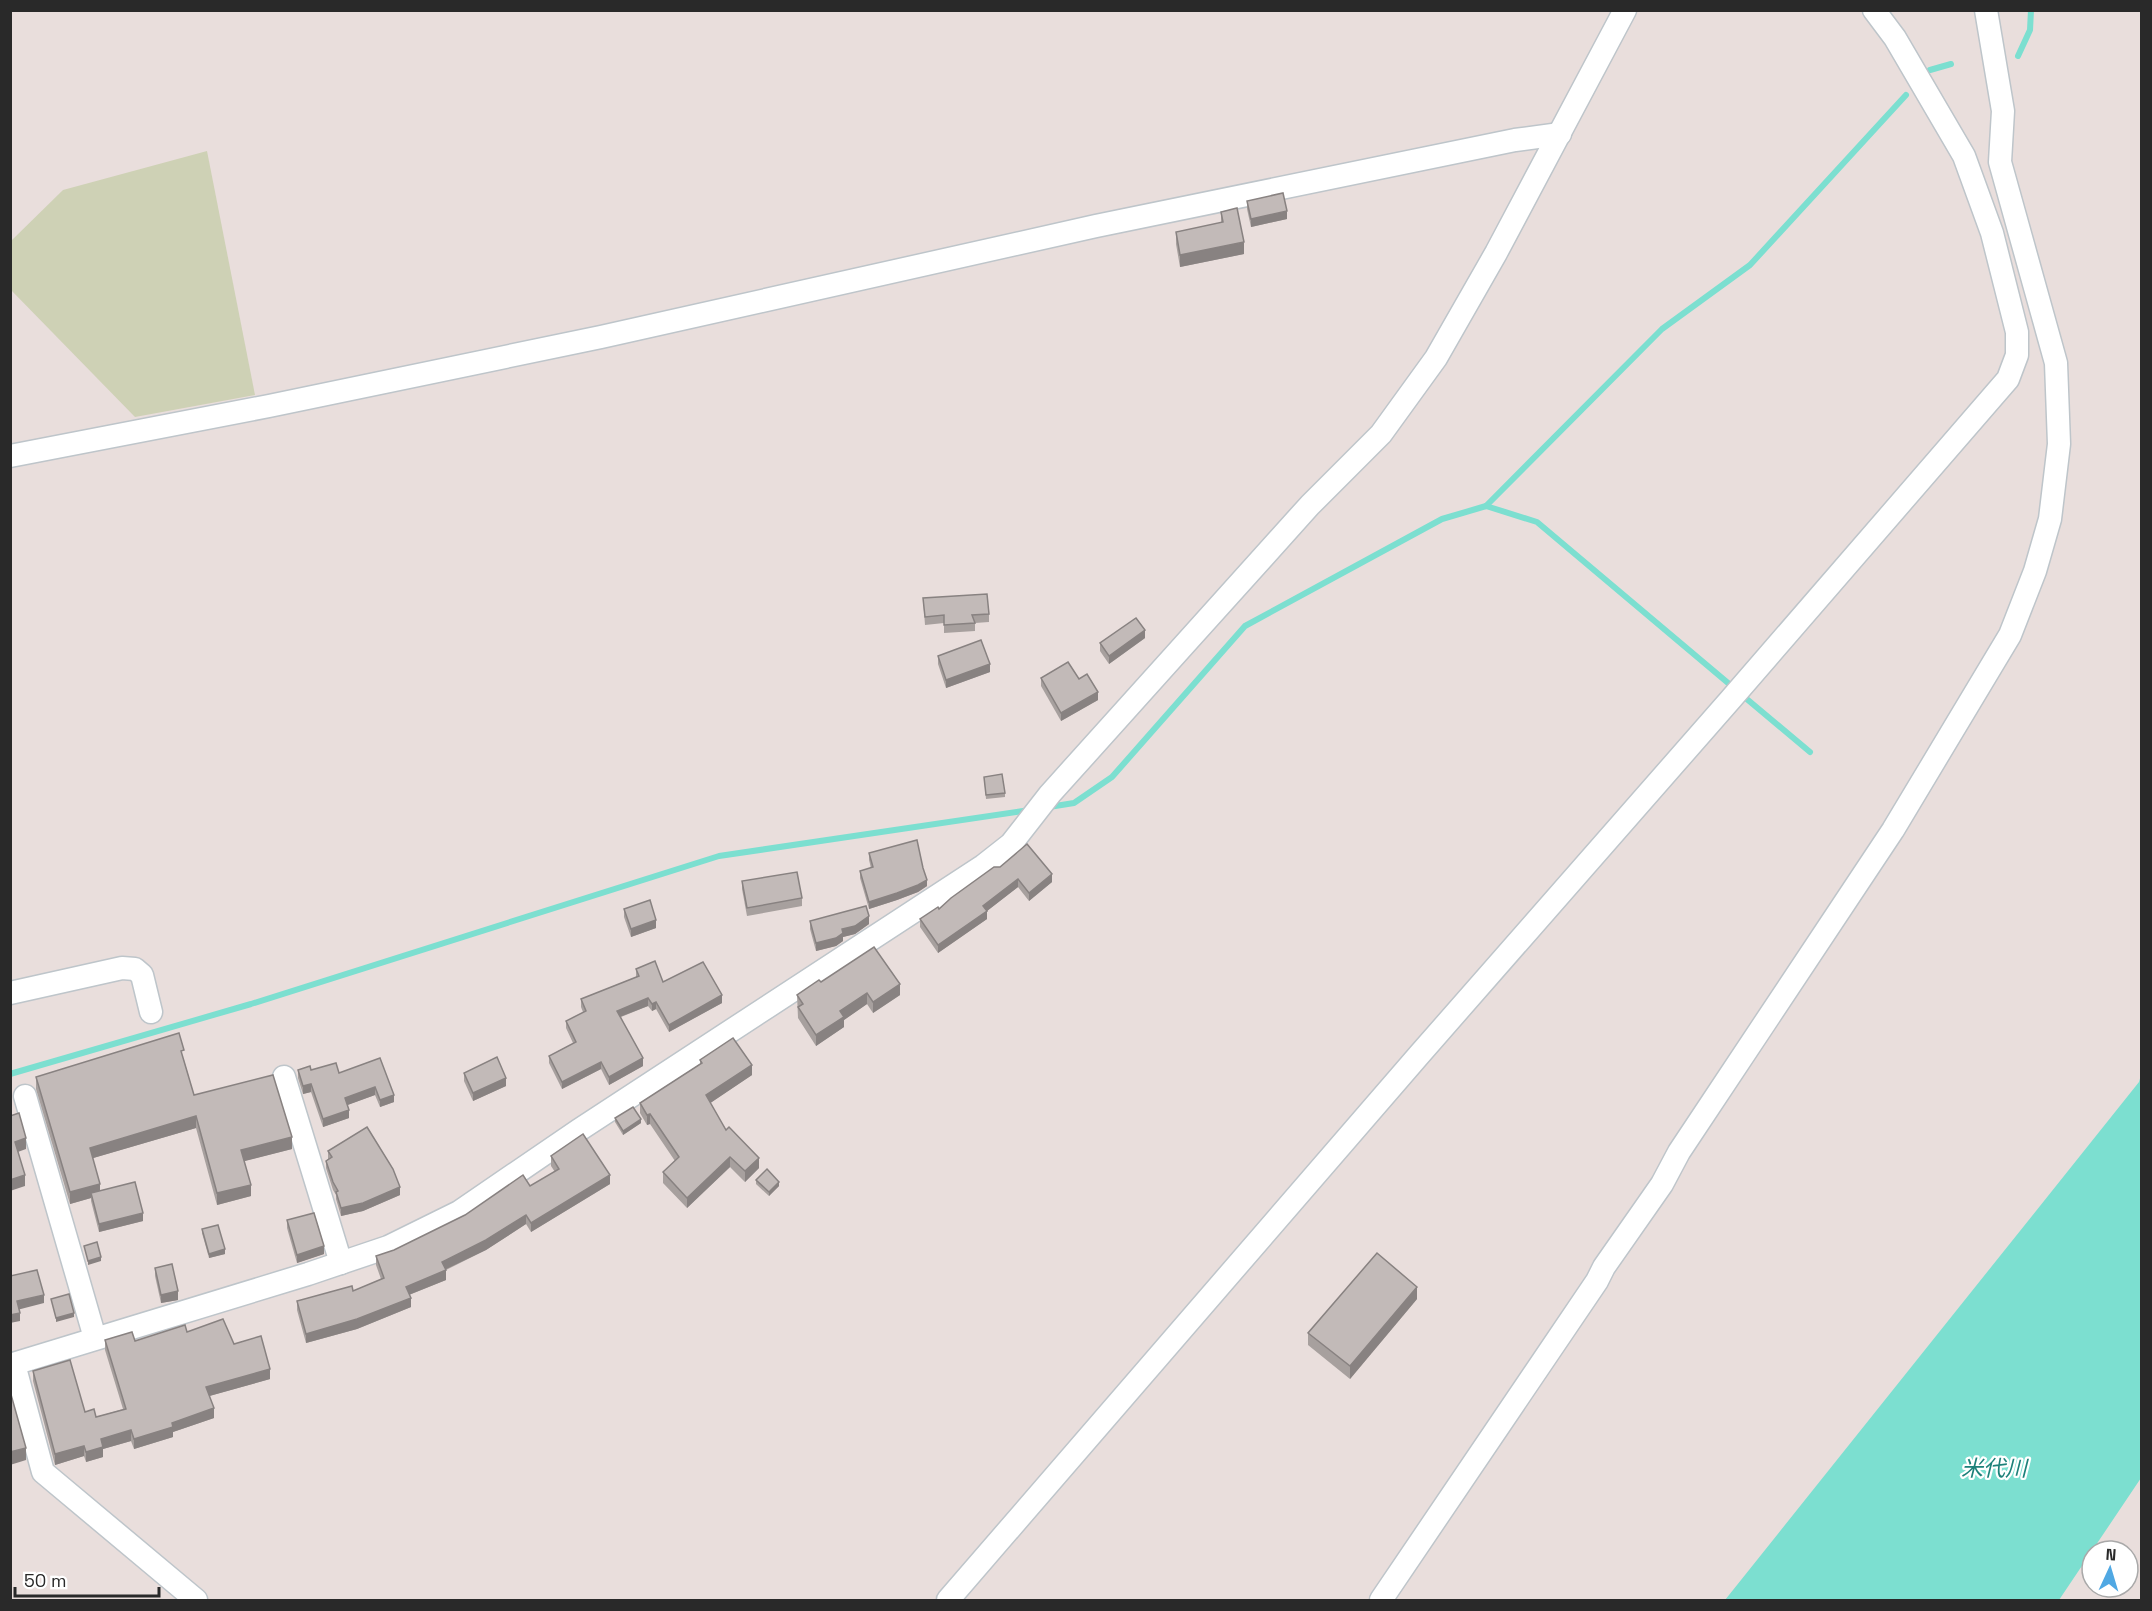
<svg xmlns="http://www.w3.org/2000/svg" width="2152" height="1611" font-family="'Space Grotesk','Noto Sans JP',sans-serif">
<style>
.cemetery{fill:#ced1b5}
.water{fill:#7cdfd0}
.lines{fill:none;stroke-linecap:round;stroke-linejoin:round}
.stream{stroke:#7cdfd0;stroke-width:6}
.minor-casing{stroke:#bec5ca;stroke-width:25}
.minor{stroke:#fff;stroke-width:22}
.wall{fill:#a7a09e}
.shaded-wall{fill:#888281}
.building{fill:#c2bab8;stroke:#888281;stroke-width:1.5}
.labels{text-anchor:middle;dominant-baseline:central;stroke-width:4.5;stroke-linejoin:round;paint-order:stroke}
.water-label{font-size:22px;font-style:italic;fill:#1d817a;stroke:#fff}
</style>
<rect width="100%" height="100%" fill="#e9dedc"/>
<polygon class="cemetery" points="207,151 255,395 135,417 11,290 11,241 63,190"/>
<polygon class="water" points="2141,1075 2141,1478 2059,1600 1725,1600 2139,1082"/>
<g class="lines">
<g class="stream">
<polyline points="2018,56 2030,30 2031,10"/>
<polyline points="1930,70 1951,64"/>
<polyline points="1486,506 1662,329 1750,265 1906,95"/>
<polyline points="1742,695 1810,752"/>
<polyline points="1049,807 1074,803 1112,777 1245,626 1442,519 1486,506 1537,522 1734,688"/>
<polyline points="10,1074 251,1004 719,856 1030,810"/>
</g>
<g class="minor-casing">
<g id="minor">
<polyline points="10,456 269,406 601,337 1096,226 1515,140 1560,134"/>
<polyline points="10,993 122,968 135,969 142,975 151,1012"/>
<polyline points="284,1077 341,1263"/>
<polyline points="25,1096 95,1338"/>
<polyline points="14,1364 43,1472 196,1600"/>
<polyline points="10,1365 308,1274 388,1247 459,1212 579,1130 983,866 1011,844 1050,794 1184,645 1310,505 1381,434 1436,358 1496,253 1625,10"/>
<polyline points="948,1600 1419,1055 1731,699 2008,379 2017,355 2017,332 1992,233 1964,156 1895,38 1874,10"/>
<polyline points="1381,1600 1597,1281 1604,1267 1662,1184 1679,1152 1893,830 2010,635 2035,571 2050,519 2059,444 2056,363 2000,162 2003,111 1986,10"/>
</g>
</g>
<use href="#minor" class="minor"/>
</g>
<g class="wall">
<polygon points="1247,201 1287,219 1251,227 1247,209"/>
<polygon points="1221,212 1244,254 1180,267 1176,244 1176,232 1221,223"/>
<polygon points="923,598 989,614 989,622 975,623 975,631 944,633 944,623 925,625"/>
<polygon points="1145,638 1109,664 1100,651 1100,643"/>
<polygon points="938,656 990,672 946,688 938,664"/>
<polygon points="1041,678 1079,679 1098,700 1061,721 1041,686"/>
<polygon points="984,777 1005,793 1005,797 986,799"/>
<polygon points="869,853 923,868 927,886 918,892 897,900 869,909 860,878 860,871 871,868 869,860"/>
<polygon points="994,867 1052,882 1029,901 1018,887 987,911 987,919 938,953 920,927 920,919 939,909"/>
<polygon points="742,881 802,898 802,906 747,916 742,889"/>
<polygon points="624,909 656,928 631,937 624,917"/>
<polygon points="810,921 869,924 855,934 843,937 843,941 836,946 816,951 810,929"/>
<polygon points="636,969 663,982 722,1003 669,1032 656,1009 652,1011 648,1006 621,1017 643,1066 609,1085 601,1069 562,1089 549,1063 549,1056 573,1043 566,1028 566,1021 583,1012 581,1007 581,999 636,977"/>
<polygon points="821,982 900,995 873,1013 867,1004 844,1020 844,1027 816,1046 798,1018 797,995"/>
<polygon points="380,1058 394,1102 380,1107 375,1095 347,1105 349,1118 323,1127 311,1092 303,1094 298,1078 298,1070 311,1070 339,1073"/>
<polygon points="184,1060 194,1095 292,1149 244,1161 251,1196 217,1205 196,1128 93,1158 100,1191 143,1221 99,1232 91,1201 91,1198 70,1204 36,1089 36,1077"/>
<polygon points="700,1060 752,1075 710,1103 726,1130 759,1168 745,1182 730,1167 687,1208 663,1183 663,1172 675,1161 650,1124 647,1125 640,1113 640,1103 700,1064"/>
<polygon points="464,1073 506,1086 473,1101 464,1081"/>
<polygon points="615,1118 641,1123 623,1135 615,1122"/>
<polygon points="328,1151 400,1195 363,1211 341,1216 336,1199 336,1195 333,1190 326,1168 326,1161 328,1159"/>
<polygon points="551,1156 610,1184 531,1232 526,1224 486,1250 446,1270 446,1280 409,1295 411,1307 357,1329 306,1343 297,1310 297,1301 353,1291 381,1279 376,1265 376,1256 394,1250 530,1186 555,1172 551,1166"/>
<polygon points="756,1180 779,1186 769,1196 756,1184"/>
<polygon points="287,1220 324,1254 297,1263 287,1228"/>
<polygon points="202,1229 225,1254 209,1258 202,1233"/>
<polygon points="155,1268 178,1300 161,1303 155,1276"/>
<polygon points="1417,1299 1350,1379 1308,1345 1308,1333"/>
<polygon points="187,1332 234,1344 270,1379 209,1396 214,1418 173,1432 173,1437 134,1449 131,1441 103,1449 103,1457 86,1462 84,1456 55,1465 33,1381 33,1371 85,1412 96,1417 123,1409 105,1350 105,1340 135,1341"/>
</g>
<g class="shaded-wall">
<polygon points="1287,211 1287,219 1251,227 1251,219"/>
<polygon points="1244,242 1244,254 1180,267 1180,255"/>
<polygon points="1145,630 1145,638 1109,664 1109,656"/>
<polygon points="990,664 990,672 946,688 946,680"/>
<polygon points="1098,692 1098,700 1061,721 1061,713"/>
<polygon points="1052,874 1052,882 1029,901 1029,893"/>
<polygon points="1018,879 1018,887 987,911 987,919 938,953 938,945 983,906"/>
<polygon points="927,880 927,886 918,892 897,900 869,909 869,902"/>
<polygon points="869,916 869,924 855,934 843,937 843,941 836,946 816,951 816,943"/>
<polygon points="656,920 656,928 631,937 631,929"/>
<polygon points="900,984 900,995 873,1013 873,1002"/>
<polygon points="867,993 867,1004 844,1020 844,1027 816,1046 816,1035 840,1011"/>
<polygon points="722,995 722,1003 669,1032 669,1025"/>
<polygon points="648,998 648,1006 617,1018 617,1011"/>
<polygon points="656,1002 656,1009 652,1011 652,1004"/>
<polygon points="643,1058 643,1066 609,1085 609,1077"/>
<polygon points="601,1062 601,1069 562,1089 562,1082"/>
<polygon points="752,1065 752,1075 706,1106 706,1095"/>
<polygon points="506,1078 506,1086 473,1101 473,1093"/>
<polygon points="311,1084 311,1092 303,1094 303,1086"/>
<polygon points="375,1087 375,1095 345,1106 345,1098"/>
<polygon points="394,1095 394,1102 380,1107 380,1100"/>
<polygon points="349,1110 349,1118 323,1127 323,1119"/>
<polygon points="650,1114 650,1124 647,1125 647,1115"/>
<polygon points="196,1116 196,1128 90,1159 90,1148"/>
<polygon points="641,1119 641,1123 623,1135 623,1131"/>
<polygon points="292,1137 292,1149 241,1162 241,1150"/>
<polygon points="26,1138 26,1149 15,1153 15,1142"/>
<polygon points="730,1157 730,1167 687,1208 687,1198"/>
<polygon points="759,1158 759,1168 745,1182 745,1171"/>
<polygon points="25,1175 25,1186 10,1191 10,1180"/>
<polygon points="610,1175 610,1184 531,1232 531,1223"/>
<polygon points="779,1182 779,1186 769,1196 769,1192"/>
<polygon points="100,1184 100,1195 91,1193 91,1198 70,1204 70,1192"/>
<polygon points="251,1185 251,1196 217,1205 217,1193"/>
<polygon points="400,1187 400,1195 363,1211 341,1216 341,1208"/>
<polygon points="143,1213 143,1221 99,1232 99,1224"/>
<polygon points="526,1215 526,1224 486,1250 442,1271 442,1262"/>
<polygon points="324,1246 324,1254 297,1263 297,1255"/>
<polygon points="225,1249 225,1254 209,1258 209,1254"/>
<polygon points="101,1257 101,1261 88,1265 88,1261"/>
<polygon points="446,1270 446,1280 406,1296 406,1287"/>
<polygon points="1417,1287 1417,1299 1350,1379 1350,1366"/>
<polygon points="178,1291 178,1300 161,1303 161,1295"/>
<polygon points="44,1295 44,1303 17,1310 17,1301"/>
<polygon points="411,1298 411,1307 357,1329 306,1343 306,1334"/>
<polygon points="20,1313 20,1321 10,1323 10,1315"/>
<polygon points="74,1313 74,1317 56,1322 56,1318"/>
<polygon points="270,1369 270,1379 206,1397 206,1387"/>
<polygon points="214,1408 214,1418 173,1432 173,1437 134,1449 134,1439 172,1423"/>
<polygon points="131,1430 131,1441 103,1449 103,1457 86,1462 86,1452 101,1439"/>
<polygon points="84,1446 84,1456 55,1465 55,1454"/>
<polygon points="26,1448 26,1460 10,1465 10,1452"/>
</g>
<g class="building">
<polygon points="1283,193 1287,211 1251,219 1247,201"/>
<polygon points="1237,208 1244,242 1180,255 1176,232 1223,222 1221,212"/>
<polygon points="987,594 989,614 972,615 975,623 944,625 944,615 925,617 923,598"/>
<polygon points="1136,618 1145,630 1109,656 1100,643"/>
<polygon points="981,640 990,664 946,680 938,656"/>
<polygon points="1068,662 1079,679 1087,674 1098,692 1061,713 1041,678"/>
<polygon points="1002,774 1005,793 986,795 984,777"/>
<polygon points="917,840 923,868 927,880 918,885 897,893 869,902 860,871 873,867 869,853"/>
<polygon points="1027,844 1052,874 1029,893 1018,879 983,906 987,911 938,945 920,919 938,907 939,909 951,898 994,867 1000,867"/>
<polygon points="797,872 802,898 747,908 742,881"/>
<polygon points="650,900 656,920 631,929 624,909"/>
<polygon points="866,906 869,916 855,926 842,929 843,933 836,938 816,943 810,921"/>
<polygon points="874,947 900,984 873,1002 867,993 840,1011 844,1017 816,1035 798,1007 803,1004 797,995 819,980 821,982"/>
<polygon points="655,961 663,982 703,962 722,995 669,1025 656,1002 652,1004 648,998 617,1011 643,1058 609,1077 601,1062 562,1082 549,1056 576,1042 566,1021 586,1011 581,999 639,976 636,969"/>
<polygon points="179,1033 184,1050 181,1051 194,1095 273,1075 292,1137 241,1150 251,1185 217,1193 196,1116 90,1148 100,1184 70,1192 36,1077"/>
<polygon points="733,1038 752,1065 706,1095 726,1130 729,1127 759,1158 745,1171 730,1157 687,1198 663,1172 679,1157 650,1114 647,1115 640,1103 702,1063 700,1060"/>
<polygon points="497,1057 506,1078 473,1093 464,1073"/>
<polygon points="380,1058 394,1095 380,1100 375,1087 345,1098 349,1110 323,1119 311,1084 303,1086 298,1070 310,1066 311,1070 336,1063 339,1073"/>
<polygon points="633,1107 641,1119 623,1131 615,1118"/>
<polygon points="19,1113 26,1138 15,1142 25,1175 10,1180 10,1116"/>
<polygon points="367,1127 393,1169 400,1187 363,1203 341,1208 336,1192 338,1191 333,1182 326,1161 332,1157 328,1151"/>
<polygon points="583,1134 610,1175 531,1223 526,1215 486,1240 442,1262 446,1270 406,1287 411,1298 357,1319 306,1334 297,1301 352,1286 353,1291 384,1278 376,1256 394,1250 465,1215 523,1175 530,1186 559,1169 551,1156"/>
<polygon points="767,1169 779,1182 769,1192 756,1180"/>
<polygon points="135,1182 143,1213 99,1224 91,1193"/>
<polygon points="314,1213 324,1246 297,1255 287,1220"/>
<polygon points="218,1225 225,1249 209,1254 202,1229"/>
<polygon points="97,1242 101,1257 88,1261 84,1246"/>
<polygon points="1377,1253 1417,1287 1350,1366 1308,1333"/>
<polygon points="172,1264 178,1291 161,1295 155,1268"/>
<polygon points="37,1270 44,1295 17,1301 20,1313 10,1315 10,1276"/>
<polygon points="69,1294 74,1313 56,1318 51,1299"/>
<polygon points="223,1319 234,1344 261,1336 270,1369 206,1387 214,1408 172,1423 173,1427 134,1439 131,1430 101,1439 103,1447 86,1452 84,1446 55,1454 33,1371 70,1360 85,1412 94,1409 96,1417 126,1409 105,1340 132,1332 135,1341 185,1325 187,1332"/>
<polygon points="10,1391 26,1448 10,1452"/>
</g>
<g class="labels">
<g class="water-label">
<text x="1994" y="1468">米代川</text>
</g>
</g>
<rect width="2152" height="1611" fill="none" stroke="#292929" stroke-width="24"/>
<g transform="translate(2110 1569) rotate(4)"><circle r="28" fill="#ffffff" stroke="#a9a9a9" stroke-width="1.5"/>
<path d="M0-4.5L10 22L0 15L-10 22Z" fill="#50a8e3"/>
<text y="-9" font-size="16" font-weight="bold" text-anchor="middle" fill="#292929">N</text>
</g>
<path d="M15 1587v9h144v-9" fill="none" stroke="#292929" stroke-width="3"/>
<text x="24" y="1587" font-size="18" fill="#292929" stroke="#ffffff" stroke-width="4.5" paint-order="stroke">50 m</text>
</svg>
